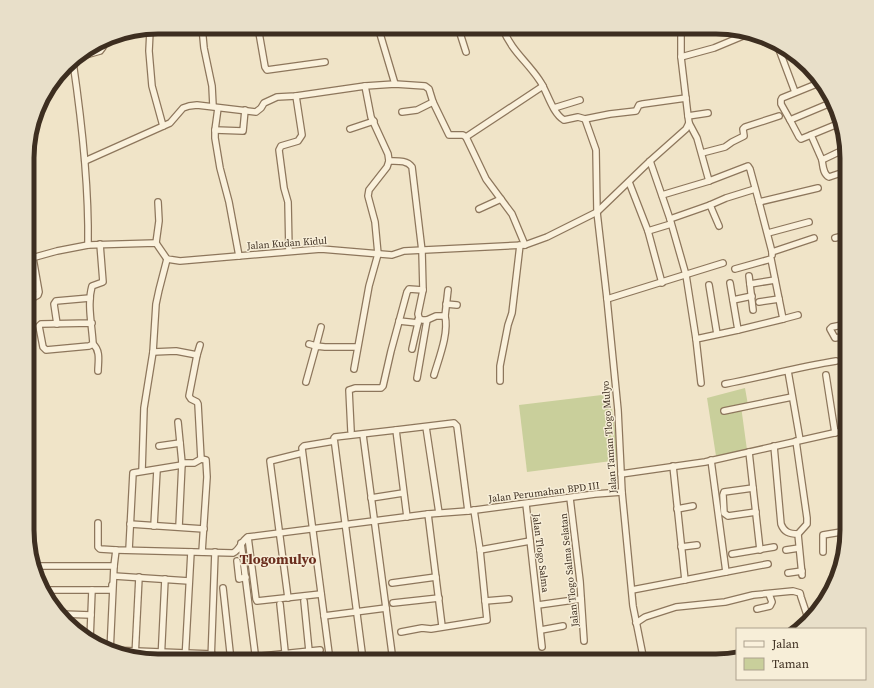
<svg xmlns="http://www.w3.org/2000/svg" width="874" height="688" font-family="'Source Serif 4',serif">
<style>
.green{fill:#c9cf9b}
.lines{fill:none;stroke-linecap:round;stroke-linejoin:round}
.minor-casing{stroke:#8d765c;stroke-width:8}
.minor{stroke:#faf1dc;stroke-width:5.5}
.rail{stroke:#3d2e20;stroke-width:1.5;stroke-dasharray:7 7;stroke-linecap:butt}
.labels{text-anchor:middle;dominant-baseline:central;stroke-width:3;stroke-linejoin:round;paint-order:stroke}
.street-label{font-size:10px;fill:#3d2e20;stroke:#f7eed8}
.district-label{font-size:14px;font-weight:bold;fill:#6b2e1e;stroke:#f7eed8}
.rim{fill:none;stroke:#3d2e20;stroke-width:5}
</style>
<rect width="100%" height="100%" fill="#f0e4c8"/>
<g class="green">
<polygon points="745,388 748,405 741,406 747,450 716,456 707,398"/>
<polygon points="610,394 619,460 527,472 519,405"/>
</g>
<g class="lines">
<g class="minor-casing">
<g id="minor">
<polyline points="202,27 204,48 212,86 213,106"/>
<polyline points="258,27 265,67 267,70 325,62"/>
<polyline points="378,27 395,84"/>
<polyline points="458,27 466,52"/>
<path d="M502 27C512 52 526 60 540 81 547 91 552 113 564 120L578 117 585 119 596 150 597 212 607 299 618 410 622 492 633 606 644 661"/>
<polyline points="587,27 590,31 593,32 610,27"/>
<polyline points="136,31 211,31 232,27"/>
<polyline points="150,31 149,51 152,86 163,126"/>
<polyline points="777,44 795,92"/>
<polyline points="681,57 714,48 750,33"/>
<polyline points="812,74 816,84"/>
<polyline points="833,102 790,120 799,137 801,139 840,123"/>
<polyline points="218,108 215,130 215,138 220,168 229,202 239,256"/>
<polyline points="554,108 580,100"/>
<polyline points="402,112 417,110 433,102"/>
<polyline points="688,116 708,113"/>
<polyline points="585,119 610,114 636,111 639,105 643,104 686,98"/>
<polyline points="790,120 781,104 781,100 782,98 819,83"/>
<polyline points="689,123 697,138 709,181"/>
<polyline points="350,129 374,121"/>
<polyline points="215,130 243,131 245,110"/>
<polyline points="811,135 822,160 845,149"/>
<polyline points="466,137 543,86"/>
<polyline points="702,153 725,147 732,142 744,136 743,129 745,127 779,116"/>
<path d="M822 160C823 166 823 174 829 177L847 171"/>
<polyline points="85,161 170,123 183,108 189,106 197,105 256,112 261,108 264,103 277,97 296,96 365,86 395,84 425,86 429,89 433,102 449,135 463,135 466,137 486,179 512,214 525,245"/>
<path d="M389 161C398 161 407 160 412 167L422 251 423 290 418 314 419 318 422 320H427L417 378"/>
<polyline points="650,161 670,219 686,275 696,339 738,330 730,283"/>
<polyline points="629,182 648,231 662,283"/>
<polyline points="662,195 709,181 748,166 750,169 759,202 818,188"/>
<polyline points="759,202 772,252"/>
<polyline points="710,205 726,198 755,189"/>
<polyline points="479,209 501,199"/>
<polyline points="670,219 710,205 719,226"/>
<polyline points="648,231 671,224"/>
<polyline points="768,233 809,222"/>
<polyline points="835,238 847,235"/>
<polyline points="156,243 159,221 158,202"/>
<path d="M88 245C89 183 82 123 73 62L75 58 100 51 103 47 106 40"/>
<polyline points="289,251 288,202 284,188 279,150 281,146 298,141 302,135 296,96"/>
<polyline points="772,255 772,252 814,238"/>
<polyline points="28,259 57,251 88,245 156,243 167,259 180,261 321,249 392,255 404,251 525,245 547,237 597,212 650,161 686,129 689,123 688,116 681,57 681,27"/>
<polyline points="735,269 771,259 783,319 738,330"/>
<polyline points="749,276 753,310"/>
<polyline points="750,284 775,280"/>
<polyline points="709,285 717,334"/>
<polyline points="607,299 723,263"/>
<polyline points="844,299 847,299"/>
<polyline points="733,300 752,296"/>
<polyline points="759,302 779,299"/>
<polyline points="446,304 457,305"/>
<polyline points="31,314 29,300 38,295 39,292 33,258"/>
<polyline points="445,316 448,290"/>
<polyline points="783,319 798,315"/>
<path d="M427 320 436 316H445C449 333 439 358 434 375"/>
<polyline points="399,321 418,323 418,320"/>
<path d="M92 323 41 324 39 326 43 347 46 350 89 346 93 344C92 325 87 304 92 286L103 282 100 244"/>
<polyline points="57,324 54,304 56,301 90,298"/>
<polyline points="847,336 835,338 830,329 832,327 847,324"/>
<polyline points="696,339 701,383"/>
<path d="M93 344C101 351 98 362 98 371"/>
<polyline points="309,344 316,346 321,327"/>
<polyline points="200,345 197,355 189,396 191,399 197,402 198,404 201,459"/>
<polyline points="412,349 418,323"/>
<polyline points="153,352 176,351 197,355"/>
<polyline points="354,369 369,286 378,254 375,222 368,196 369,190 387,167 389,161 388,154 371,117 365,86"/>
<polyline points="788,371 800,440"/>
<polyline points="826,375 835,433"/>
<polyline points="500,381 500,366 508,325 512,313 520,245"/>
<polyline points="306,382 316,346 325,347 357,347"/>
<path d="M725 384C762 377 798 367 836 361"/>
<polyline points="724,411 792,397"/>
<polyline points="178,422 182,463 179,527"/>
<polyline points="426,427 439,513"/>
<polyline points="351,431 349,390 355,388 381,388 383,386 391,351 407,292 409,289 423,290"/>
<polyline points="363,435 393,661"/>
<polyline points="159,446 180,443"/>
<path d="M774 446 781 524C784 532 789 534 798 534L807 524V518L796 441"/>
<polyline points="749,452 760,550"/>
<polyline points="711,460 726,572"/>
<polyline points="182,463 194,463 201,459 206,460 207,477 202,552"/>
<polyline points="673,466 685,580"/>
<polyline points="142,471 144,408 153,352 156,304 159,290 167,259"/>
<polyline points="621,474 705,462 847,430"/>
<polyline points="753,488 724,492 723,495 724,513 728,516 756,512"/>
<polyline points="371,498 403,493"/>
<polyline points="570,498 580,581 584,641"/>
<polyline points="526,504 542,647"/>
<polyline points="677,509 693,506"/>
<polyline points="428,514 442,626"/>
<polyline points="407,517 396,430 454,423 457,426 468,511"/>
<path d="M98 523V547L100 549 116 550 233 553C240 550 241 541 248 537L428 514 468 511 595 494 622 492"/>
<polyline points="130,524 204,529"/>
<polyline points="154,526 157,470"/>
<polyline points="798,534 802,575"/>
<polyline points="248,537 256,599 257,601 321,594"/>
<polyline points="241,543 256,661"/>
<polyline points="681,547 697,545"/>
<polyline points="129,550 133,473 182,465"/>
<polyline points="480,550 530,541"/>
<polyline points="786,550 799,548"/>
<polyline points="823,552 823,535 847,531"/>
<polyline points="732,554 774,547"/>
<polyline points="237,561 239,579 246,577"/>
<polyline points="35,566 114,566"/>
<polyline points="788,573 802,571"/>
<polyline points="114,576 189,581"/>
<polyline points="392,583 436,577"/>
<polyline points="223,588 231,661"/>
<polyline points="42,590 110,590 112,588 112,585"/>
<polyline points="632,590 768,564"/>
<polyline points="288,598 270,461 302,453"/>
<polyline points="304,601 310,661"/>
<polyline points="485,601 509,599"/>
<polyline points="393,603 439,598"/>
<polyline points="280,604 286,661"/>
<polyline points="538,605 581,599"/>
<polyline points="757,609 770,606 772,602 769,594"/>
<polyline points="61,614 91,615"/>
<polyline points="324,616 386,608"/>
<polyline points="636,623 645,617 676,607 725,602 753,595 793,591 800,593 801,597 809,621"/>
<polyline points="541,630 563,626"/>
<polyline points="401,632 422,628 431,629 487,620 480,550 474,510"/>
<polyline points="90,640 92,590"/>
<polyline points="110,650 212,654"/>
<polyline points="110,652 114,566 116,550"/>
<polyline points="135,657 139,577"/>
<polyline points="231,659 320,650"/>
<polyline points="363,660 334,438 335,437 396,430"/>
<polyline points="161,661 165,579"/>
<polyline points="185,661 191,552"/>
<polyline points="211,661 215,552"/>
<polyline points="330,661 302,448 304,446 334,441"/>
<polyline points="356,661 392,656"/>
<polyline points="614,661 643,656"/>
</g>
</g>
<use href="#minor" class="minor"/>
<polyline class="rail" points="28,164 38,111"/>
</g>
<g class="labels">
<g class="street-label">
<text transform="translate(287 243) rotate(-4)">Jalan Kudan Kidul</text>
<text transform="translate(609 437) rotate(-94)">Jalan Taman Tlogo Mulyo</text>
<text transform="translate(544 492) rotate(-7)">Jalan Perumahan BPD III</text>
<text transform="translate(541 553) rotate(83)">Jalan Tlogo Salma</text>
<text transform="translate(569 570) rotate(-96)">Jalan Tlogo Salma Selatan</text>
</g>
<g class="district-label">
<text x="278" y="559">Tlogomulyo</text>
</g>
</g>
<path d="M0 0H874V688H0ZM158 34H716A124 124 0 0 1 840 158V530A124 124 0 0 1 716 654H158A124 124 0 0 1 34 530V158A124 124 0 0 1 158 34Z" fill="#e8dfc9" fill-rule="evenodd"/>
<path class="rim" d="M158 34H716A124 124 0 0 1 840 158V530A124 124 0 0 1 716 654H158A124 124 0 0 1 34 530V158A124 124 0 0 1 158 34Z"/>
<rect x="736" y="628" width="130" height="52" fill="#f7eed8" stroke="#ada18e"/>
<rect x="744" y="641" width="20" height="6" fill="#faf1dc" stroke="#ada18e"/>
<text x="772" y="648" font-size="12" fill="#3d2e20">Jalan</text>
<rect x="744" y="658" width="20" height="12" fill="#c9cf9b" stroke="#ada18e"/>
<text x="772" y="668" font-size="12" fill="#3d2e20">Taman</text>
</svg>
